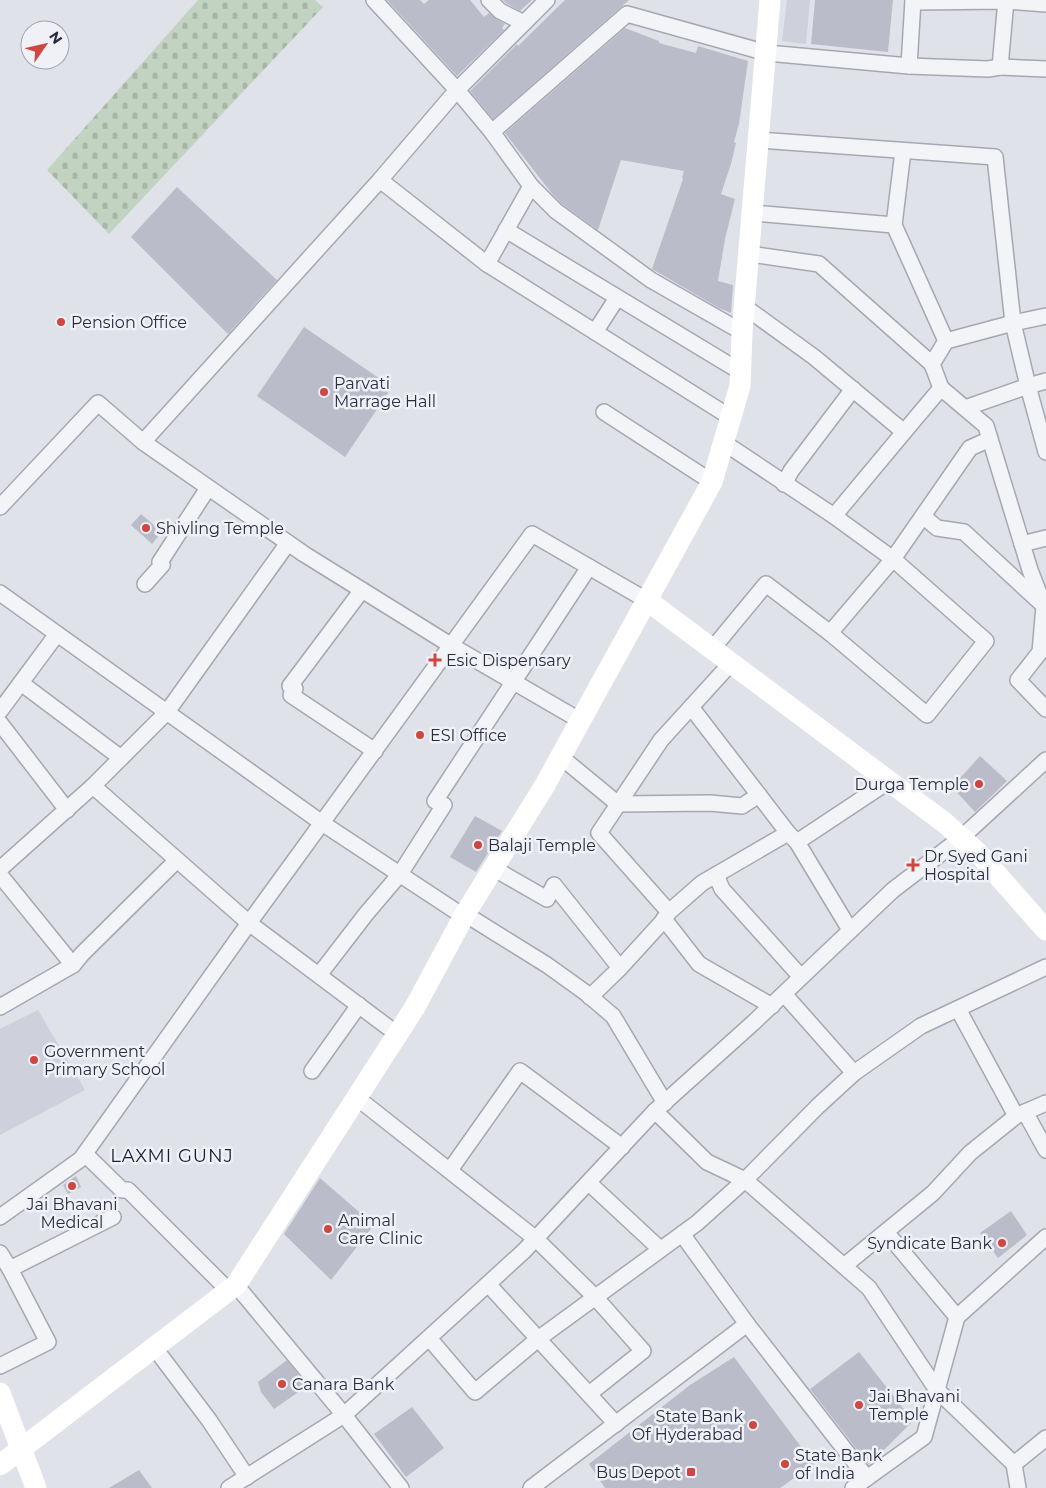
<svg xmlns="http://www.w3.org/2000/svg" width="1046" height="1488" font-family="Montserrat,sans-serif">
<style>
.built{fill:#ced1db}
.cemetery{fill:url(#cemetery-stones)}
.building{fill:#babdc9}
.lines{fill:none;stroke-linecap:round;stroke-linejoin:round}
.street-casing{stroke:#a5a8b3;stroke-width:18}
.street{stroke:#f3f4f7;stroke-width:15}
.secondary{stroke:#fff;stroke-width:21}
.poi-dot{fill:#d04643;stroke:#f0f1f7;stroke-width:2}
.labels{text-anchor:middle;dominant-baseline:central;stroke-width:5;stroke-linejoin:round;paint-order:stroke}
.poi-label{font-size:16px;fill:#282d41;stroke:#f0f1f7;text-anchor:start}
.neighbourhood-label{font-size:18px;letter-spacing:1px;fill:#1b1e32;stroke:#f0f1f7}
</style>
<defs>
<pattern id="cemetery-stones" width="16" height="16" patternUnits="userSpaceOnUse" patternTransform="scale(1.25)"><rect width="16" height="16" fill="#c3d3c1"/><path d="M2 7V4a2 2 0 0 1 4 0v3zM10 15v-3a2 2 0 0 1 4 0v3z" fill="#a8b5a7"/></pattern>
</defs>
<rect width="100%" height="100%" fill="#e0e2e9"/>
<g class="built">
<polygon points="787,0 810,0 806,44 782,41"/>
<polygon points="38,1010 85,1090 0,1135 0,1029"/>
</g>
<polygon class="cemetery" points="198,0 315,0 323,7 109,234 47,170"/>
<g class="building">
<polygon points="387,0 420,0 424,4 429,0 470,0 484,17 489,13 496,19 505,24 502,28 504,30 457,76"/>
<polygon points="503,0 532,0 520,11 506,3"/>
<polygon points="565,0 629,0 493,119 470,91 517,44 518,46"/>
<polygon points="815,0 893,0 888,52 811,44"/>
<polygon points="625,28 659,41 659,43 696,53 698,46 748,61 739,124 734,142 736,143 731,164 721,194 735,199 725,239 718,281 733,285 731,313 719,308 652,269 683,179 682,178 684,171 621,160 598,230 562,204 553,195 505,133"/>
<polygon points="177,187 277,280 228,334 131,237"/>
<polygon points="304,327 392,387 345,457 257,396"/>
<polygon points="141,514 162,532 152,544 131,525"/>
<polygon points="980,756 1007,781 975,812 952,787"/>
<polygon points="475,816 502,831 476,872 450,857"/>
<polygon points="76,1176 81,1187 68,1194 63,1185"/>
<polygon points="320,1178 374,1225 331,1280 284,1234"/>
<polygon points="1011,1211 1027,1235 998,1258 980,1233"/>
<polygon points="859,1352 913,1421 869,1465 810,1389"/>
<polygon points="734,1357 814,1464 780,1488 605,1488 589,1464 690,1385"/>
<polygon points="287,1360 307,1386 274,1409 261,1392 258,1382"/>
<polygon points="412,1407 444,1448 406,1477 374,1434"/>
<polygon points="139,1470 152,1488 109,1488"/>
</g>
<g class="lines">
<g class="street-casing">
<g id="street">
<polyline points="374,0 457,90 492,132 531,186 556,211 651,280 742,332"/>
<polyline points="489,0 500,11 524,23"/>
<polyline points="547,0 457,90 380,180 143,442 304,554 452,646 581,721"/>
<polyline points="913,2 1006,1 1046,4"/>
<polyline points="909,66 913,0"/>
<polyline points="1000,67 1046,69"/>
<polyline points="492,132 627,14 767,53 909,66 988,69 1000,67 1006,0"/>
<polyline points="758,140 995,157 1013,323 1028,386 965,408"/>
<polyline points="380,180 487,264 531,186"/>
<polyline points="753,213 894,225 946,341"/>
<polyline points="894,225 903,151"/>
<polyline points="506,230 741,372"/>
<polyline points="750,254 819,264 932,364"/>
<polyline points="487,264 730,417"/>
<polyline points="595,332 617,298"/>
<polyline points="1046,381 1028,386 1046,452"/>
<polyline points="941,388 986,426 1030,570 1044,606 1040,652 1018,680 1046,709"/>
<polyline points="604,412 712,482"/>
<polyline points="904,432 941,388 932,364 946,341 1013,323 1046,316"/>
<polyline points="723,442 834,516 904,432 814,357 745,307"/>
<polyline points="784,484 791,471 853,389"/>
<polyline points="0,507 98,403 143,442"/>
<polyline points="923,516 937,528 964,532 1041,603"/>
<polyline points="1022,544 1046,538"/>
<polyline points="145,584 162,565 160,562 208,488"/>
<polyline points="362,590 290,686 295,689 291,695 375,751"/>
<polyline points="0,593 322,823 463,916"/>
<polyline points="830,633 927,715 986,641 893,559 970,448 990,439"/>
<polyline points="713,648 766,584 830,633 893,559 834,516"/>
<polyline points="732,662 661,740 599,833 669,912 702,883 788,833 797,842 889,781"/>
<polyline points="21,683 121,758"/>
<polyline points="691,707 788,833"/>
<polyline points="0,711 57,634"/>
<polyline points="0,723 67,810"/>
<polyline points="561,757 618,804 710,803 742,806 759,795"/>
<polyline points="93,786 249,923 397,1034"/>
<polyline points="797,842 850,930"/>
<polyline points="493,868 547,899 554,885 620,968 662,922 669,912"/>
<polyline points="0,869 93,786 167,712 288,543"/>
<polyline points="0,875 73,965 0,1007"/>
<polyline points="716,875 722,889 801,977"/>
<polyline points="465,914 547,965 586,993 613,1016 665,1103"/>
<polyline points="664,919 699,964 772,1006"/>
<polyline points="73,965 82,954 177,860"/>
<polyline points="319,975 366,914 400,874 444,805 435,801 589,567"/>
<polyline points="784,994 854,1073"/>
<polyline points="590,997 620,968"/>
<polyline points="958,1009 1016,1116"/>
<polyline points="312,1071 359,1005"/>
<polyline points="356,1097 536,1239 595,1297 643,1351 589,1394"/>
<polyline points="655,1111 707,1162 745,1180 869,1288 937,1390 1014,1464"/>
<polyline points="1025,1112 1046,1150"/>
<polyline points="85,1154 122,1190 128,1190 228,1290"/>
<polyline points="450,1170 520,1071 622,1147"/>
<polyline points="589,1183 660,1249"/>
<polyline points="0,1217 81,1159 249,923 532,534 648,601"/>
<polyline points="886,1232 957,1317"/>
<polyline points="682,1234 747,1324"/>
<polyline points="0,1253 10,1269 113,1217"/>
<polyline points="844,1266 933,1193 970,1153 1016,1116 1046,1103"/>
<polyline points="488,1284 616,1424"/>
<polyline points="236,1285 344,1415 401,1488"/>
<polyline points="429,1338 475,1392 538,1339 697,1223 745,1180 818,1106 854,1073 921,1026 1046,967"/>
<polyline points="154,1347 209,1420 247,1477"/>
<polyline points="0,1366 48,1342 10,1269"/>
<polyline points="229,1488 344,1415 524,1251 655,1111 753,1023 893,890 961,838 1046,760"/>
<polyline points="531,1488 747,1324 867,1478"/>
<polyline points="853,1488 924,1437 957,1317 1046,1237"/>
<polyline points="1018,1488 1014,1464 1046,1438"/>
</g>
</g>
<use href="#street" class="street"/>
<g class="secondary">
<polyline points="648,601 945,823 978,853 1046,930"/>
<polyline points="0,1393 36,1488"/>
<polyline points="0,1465 236,1285 415,1007 465,914 545,785 712,482 740,386 742,332 770,0"/>
</g>
</g>
<g class="poi-dot">
<circle cx="61" cy="322" r="5"/>
<circle cx="324" cy="392" r="5"/>
<circle cx="146" cy="528" r="5"/>
<path d="M432.5 652.5h5v5h5v5h-5v5h-5v-5h-5v-5h5z"/>
<circle cx="420" cy="735" r="5"/>
<circle cx="979" cy="784" r="5"/>
<circle cx="478" cy="845" r="5"/>
<path d="M910.5 857.5h5v5h5v5h-5v5h-5v-5h-5v-5h5z"/>
<circle cx="34" cy="1060" r="5"/>
<circle cx="72" cy="1186" r="5"/>
<circle cx="328" cy="1229" r="5"/>
<circle cx="1002" cy="1243" r="5"/>
<circle cx="282" cy="1384" r="5"/>
<circle cx="859" cy="1405" r="5"/>
<circle cx="753" cy="1425" r="5"/>
<circle cx="785" cy="1464" r="5"/>
<rect x="686" y="1467" width="10" height="10" rx="2.5"/>
</g>
<g class="labels">
<g class="poi-label">
<text x="71" y="322">Pension Office</text>
<text x="334" y="383">Parvati<tspan x="334" dy="18">Marrage Hall</tspan></text>
<text x="156" y="528">Shivling Temple</text>
<text x="446" y="660">Esic Dispensary</text>
<text x="430" y="735">ESI Office</text>
<text x="969" y="784" text-anchor="end">Durga Temple</text>
<text x="488" y="845">Balaji Temple</text>
<text x="924" y="856">Dr Syed Gani<tspan x="924" dy="18">Hospital</tspan></text>
<text x="44" y="1051">Government<tspan x="44" dy="18">Primary School</tspan></text>
<text x="72" y="1204" text-anchor="middle">Jai Bhavani<tspan x="72" dy="18">Medical</tspan></text>
<text x="338" y="1220">Animal<tspan x="338" dy="18">Care Clinic</tspan></text>
<text x="992" y="1243" text-anchor="end">Syndicate Bank</text>
<text x="292" y="1384">Canara Bank</text>
<text x="869" y="1396">Jai Bhavani<tspan x="869" dy="18">Temple</tspan></text>
<text x="743" y="1416" text-anchor="end">State Bank<tspan x="743" dy="18">Of Hyderabad</tspan></text>
<text x="795" y="1455">State Bank<tspan x="795" dy="18">of India</tspan></text>
<text x="681" y="1472" text-anchor="end">Bus Depot</text>
</g>
<g class="neighbourhood-label">
<text x="172" y="1156">LAXMI GUNJ</text>
</g>
</g>
<g transform="translate(45 45) rotate(56)"><circle r="24" fill="#f0f1f7" stroke="#a0a3ae"/>
<path d="M0-4L9 19L0 12L-9 19Z" fill="#d04643"/>
<text y="-8" font-size="14" font-weight="bold" text-anchor="middle" fill="#282d41">N</text>
</g>
</svg>
